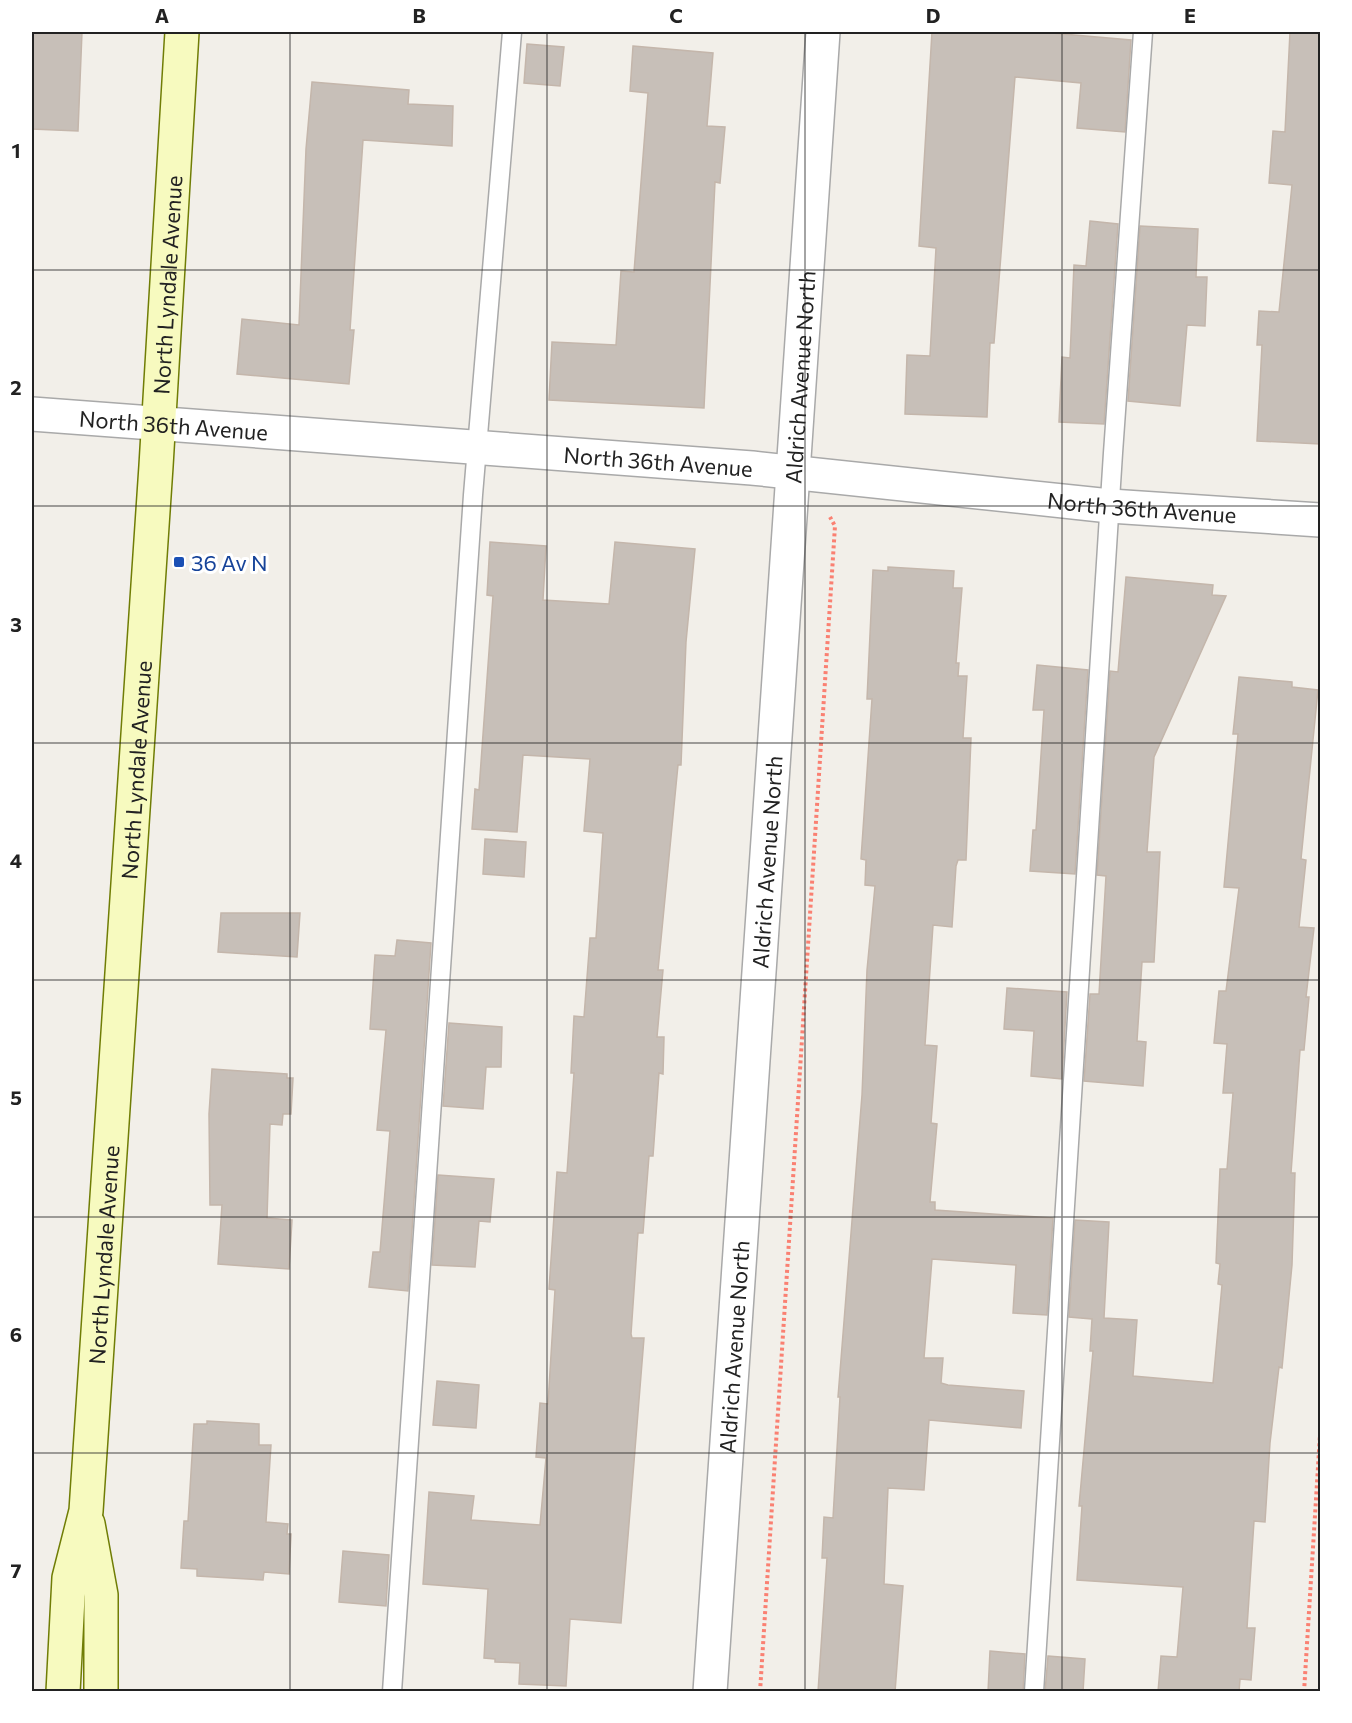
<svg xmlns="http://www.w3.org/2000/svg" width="1352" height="1723" font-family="Commissioner,sans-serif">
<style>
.building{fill:#c7bfb8;stroke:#c4b6ab;stroke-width:1.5}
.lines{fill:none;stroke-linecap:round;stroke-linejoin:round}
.lane-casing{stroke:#a9a9a9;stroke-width:21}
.street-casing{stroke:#a9a9a9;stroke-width:36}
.secondary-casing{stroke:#707d05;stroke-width:36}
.path{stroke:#fa8072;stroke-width:4;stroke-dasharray:3 3;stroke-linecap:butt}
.lane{stroke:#fff;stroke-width:18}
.street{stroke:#fff;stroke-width:33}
.secondary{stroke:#f7fabf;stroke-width:33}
.grid{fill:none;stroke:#222;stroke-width:1.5;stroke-opacity:0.55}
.transit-dot{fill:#1a4fb4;stroke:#fff;stroke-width:2}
.labels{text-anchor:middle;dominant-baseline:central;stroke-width:6;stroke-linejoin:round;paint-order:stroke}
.street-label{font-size:22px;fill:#222;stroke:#fff}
.transit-label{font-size:22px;fill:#164399;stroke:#fff;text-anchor:start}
.neatline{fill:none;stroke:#222;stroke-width:2}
.grid-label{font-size:20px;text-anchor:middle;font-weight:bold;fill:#222}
</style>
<rect width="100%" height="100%" fill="#f2efe9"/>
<g class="building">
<polygon points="32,32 82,32 78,131 32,129"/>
<polygon points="932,32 1040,32 1131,40 1125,132 1077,128 1081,83 1015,77 994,343 990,343 987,417 905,414 907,355 930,356 936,248 919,246"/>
<polygon points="1290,32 1320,32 1320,444 1257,441 1262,345 1257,345 1259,311 1279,312 1292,185 1269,183 1273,131 1285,132"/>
<polygon points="527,44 564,47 560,86 524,83"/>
<polygon points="633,46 713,53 707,126 725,127 720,183 715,182 704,408 549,400 552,342 616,345 621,271 634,272 648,93 630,91"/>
<polygon points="312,82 409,90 408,104 453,106 452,146 363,140 350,330 354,330 349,384 237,374 242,319 299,325 306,149"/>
<polygon points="1090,221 1118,224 1104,424 1059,422 1062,357 1070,358 1074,265 1086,266"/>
<polygon points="1140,226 1198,229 1196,277 1207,277 1205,326 1187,325 1180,406 1128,401"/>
<polygon points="490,542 546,546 543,600 609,604 615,542 695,549 686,642 681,765 678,765 658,970 663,970 657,1037 664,1037 663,1074 659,1073 653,1156 649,1156 643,1233 638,1233 631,1334 632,1338 644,1338 621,1623 570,1619 566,1686 519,1684 520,1663 495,1662 495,1659 484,1658 488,1589 423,1584 429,1492 474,1496 471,1520 540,1525 546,1458 536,1457 540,1403 548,1404 555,1290 549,1289 557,1172 567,1173 574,1073 571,1073 574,1016 584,1017 590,938 596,938 603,833 584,831 590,759 523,755 517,832 472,829 475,789 479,790 493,596 487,595"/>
<polygon points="888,567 954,571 953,588 962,588 956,663 959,663 958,676 967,676 963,738 971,738 966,860 958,860 956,866 952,927 933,925 925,1045 937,1046 931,1123 937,1124 930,1202 935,1202 935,1210 1053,1218 1047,1315 1013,1313 1016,1265 932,1259 924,1358 943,1358 941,1383 948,1385 1024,1391 1021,1428 929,1420 924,1490 888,1488 884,1584 903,1586 895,1692 818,1692 827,1558 822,1558 824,1517 833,1518 840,1397 838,1397 862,1095 867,970 875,886 865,885 866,860 861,859 872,699 867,699 873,570 888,571"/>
<polygon points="1126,577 1213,585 1212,595 1226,596 1154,757 1147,852 1160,852 1154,962 1142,962 1137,1041 1146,1042 1143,1086 1084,1081 1090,994 1099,994 1106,876 1097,875 1110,671 1118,672"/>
<polygon points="1037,665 1088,670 1075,874 1030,871 1033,830 1036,830 1044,710 1033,710"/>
<polygon points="1239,677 1292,682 1292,687 1318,690 1301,859 1306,860 1299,927 1314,928 1306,997 1309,997 1304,1050 1300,1050 1291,1173 1295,1173 1292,1265 1282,1368 1279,1367 1270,1443 1265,1522 1254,1521 1247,1628 1255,1628 1251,1680 1240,1679 1239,1692 1158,1692 1161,1656 1177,1657 1183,1587 1077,1580 1082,1506 1079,1506 1093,1351 1090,1351 1092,1319 1069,1317 1075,1220 1109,1222 1104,1318 1137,1320 1133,1376 1213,1383 1222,1285 1218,1284 1220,1264 1216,1263 1220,1169 1227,1169 1233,1093 1223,1093 1227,1044 1214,1043 1219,991 1226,991 1239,888 1224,887 1238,734 1233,734"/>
<polygon points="485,839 526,842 524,877 483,874"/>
<polygon points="221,913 300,913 297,957 218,952"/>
<polygon points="397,940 431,943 408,1291 369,1287 373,1252 380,1252 390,1131 377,1130 386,1030 370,1029 375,955 395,956"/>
<polygon points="1007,988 1067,992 1062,1079 1031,1076 1034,1031 1004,1029"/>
<polygon points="449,1023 502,1027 501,1067 486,1067 483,1109 443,1106"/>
<polygon points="212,1069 287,1074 287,1078 293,1078 291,1114 283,1114 282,1125 270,1124 267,1218 292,1220 289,1269 218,1264 222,1205 210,1205 209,1114"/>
<polygon points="438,1175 494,1179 490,1222 479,1221 475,1267 432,1265"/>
<polygon points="437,1381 479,1385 476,1428 433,1425"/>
<polygon points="207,1421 259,1424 259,1445 271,1445 266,1522 288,1524 287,1534 291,1534 289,1574 264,1572 263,1580 197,1576 197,1569 181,1568 184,1521 188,1521 194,1424 207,1424"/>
<polygon points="343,1551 389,1555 386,1606 339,1602"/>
<polygon points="990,1651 1025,1654 1023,1692 988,1692"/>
<polygon points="1048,1656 1085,1659 1083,1692 1045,1692"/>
</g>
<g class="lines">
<g class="lane-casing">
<g id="lane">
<polyline points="392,1692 473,495 512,32"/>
<polyline points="1034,1692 1113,453 1143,32"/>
</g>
</g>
<g class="street-casing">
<g id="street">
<path id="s1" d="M32 414 752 468 1110 506 1320 520"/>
<path id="s2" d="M710 1692 823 32"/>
</g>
</g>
<g class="secondary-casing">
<g id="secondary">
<polyline points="88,1524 101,1595 101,1692"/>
<path id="s3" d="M63 1692 69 1578 86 1511 156 466 182 32"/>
</g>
</g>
<g class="path">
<polyline points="760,1692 835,526 830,517"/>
<polyline points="1304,1692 1320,1435"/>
</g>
<use href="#lane" class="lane"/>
<use href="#street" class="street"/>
<use href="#secondary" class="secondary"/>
</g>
<path class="grid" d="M290 32V1692M547 32V1692M805 32V1692M1062 32V1692M32 270H1320M32 506H1320M32 743H1320M32 980H1320M32 1217H1320M32 1453H1320"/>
<rect class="transit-dot" x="173" y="556" width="12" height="12" rx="3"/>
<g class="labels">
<g class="street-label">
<text stroke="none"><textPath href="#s3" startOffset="1412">North Lyndale Avenue</textPath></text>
<text stroke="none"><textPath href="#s2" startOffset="1318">Aldrich Avenue North</textPath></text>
<text stroke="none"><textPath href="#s1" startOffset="142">North 36th Avenue</textPath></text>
<text stroke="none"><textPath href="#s1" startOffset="628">North 36th Avenue</textPath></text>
<text stroke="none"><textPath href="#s1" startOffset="1114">North 36th Avenue</textPath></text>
<text stroke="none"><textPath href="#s3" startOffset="926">North Lyndale Avenue</textPath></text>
<text stroke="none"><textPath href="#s2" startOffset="832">Aldrich Avenue North</textPath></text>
<text stroke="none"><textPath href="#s3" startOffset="440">North Lyndale Avenue</textPath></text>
<text stroke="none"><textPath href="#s2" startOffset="346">Aldrich Avenue North</textPath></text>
</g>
<g class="transit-label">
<text x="191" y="562">36 Av N</text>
</g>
</g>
<rect width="1352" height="1723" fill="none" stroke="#ffffff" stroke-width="66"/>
<rect x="33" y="33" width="1286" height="1657" class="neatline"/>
<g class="grid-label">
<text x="162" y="23">A</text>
<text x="419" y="23">B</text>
<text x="676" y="23">C</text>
<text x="933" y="23">D</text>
<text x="1190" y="23">E</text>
<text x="16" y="158">1</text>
<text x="16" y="395">2</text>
<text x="16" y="632">3</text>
<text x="16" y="868">4</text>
<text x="16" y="1105">5</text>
<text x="16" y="1342">6</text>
<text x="16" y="1578">7</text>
</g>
</svg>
